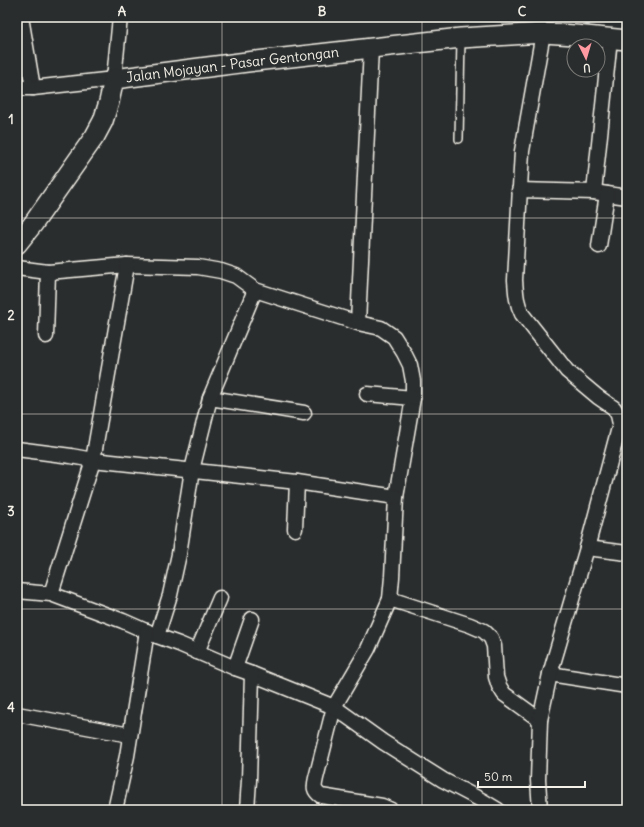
<svg xmlns="http://www.w3.org/2000/svg" width="644" height="827" font-family="Delius,sans-serif">
<style>
.lines{fill:none;stroke-linecap:round;stroke-linejoin:round}
.stream{stroke:#929da2;stroke-width:4.5}
.lane-casing{stroke:#f4f1e8;stroke-width:10}
.street-casing{stroke:#f4f1e8;stroke-width:17}
.secondary-casing{stroke:#f4f1e8;stroke-width:22}
.lane{stroke:#2a2d2e;stroke-width:7}
.street{stroke:#2a2d2e;stroke-width:14}
.secondary{stroke:#2a2d2e;stroke-width:19}
.grid{fill:none;stroke:#f4f1e8;stroke-width:1;stroke-opacity:0.55}
.labels{text-anchor:middle;dominant-baseline:central;stroke-width:3.5;stroke-linejoin:round;paint-order:stroke}
.street-label{font-size:14px;fill:#f4f1e8;stroke:#2a2d2e}
.neatline{fill:none;stroke:#f4f1e8;stroke-width:1.5}
.grid-label{font-size:13px;text-anchor:middle;font-weight:bold;fill:#f4f1e8}
</style>
<rect width="100%" height="100%" fill="#2a2d2e"/>
<filter id="ink" filterUnits="userSpaceOnUse"><feTurbulence type="fractalNoise" baseFrequency=".025" numOctaves="2"/><feDisplacementMap in="SourceGraphic" scale="8" xChannelSelector="R" yChannelSelector="G"/><feConvolveMatrix kernelMatrix="1 2 1 2 8 2 1 2 1" color-interpolation-filters="sRGB"/></filter>
<g filter="url(#ink)">
<g class="lines">
<polyline class="stream" points="587,17 588,32"/>
<g class="lane-casing">
<polyline id="lane" points="459,139 461,39"/>
</g>
<g class="street-casing">
<g id="street">
<polyline points="21,17 33,88"/>
<polyline points="17,88 33,88 114,79 120,17"/>
<polyline points="519,190 594,192 627,197"/>
<polyline points="594,192 610,39"/>
<polyline points="599,246 607,194"/>
<path d="M17 268 48 272 127 265 198 267 221 271 236 276 255 290 358 323 381 328 394 337 404 353 410 365 413 381V398L396 497 392 577 390 599 368 649 334 707 316 778C314 787 313 790 321 796L382 806 391 810"/>
<polyline points="358,323 371,48"/>
<polyline points="46,336 48,272"/>
<polyline points="367,394 413,398"/>
<polyline points="210,398 304,413"/>
<polyline points="17,449 71,456 93,460 297,482 396,497"/>
<polyline points="295,529 297,482"/>
<polyline points="587,548 627,553"/>
<polyline points="17,591 51,594 123,621 157,636 179,644 235,668 252,674 334,707 383,742 443,780 483,801 498,810"/>
<polyline points="51,594 93,460 127,265"/>
<polyline points="390,599 470,625 484,631 491,638 494,646 496,677 499,686 504,694 540,720"/>
<polyline points="157,636 170,595 179,554 192,470 210,398 255,290"/>
<polyline points="197,652 220,598"/>
<polyline points="235,668 252,619"/>
<polyline points="550,674 627,686"/>
<polyline points="17,714 130,735"/>
<polyline points="115,810 127,756 147,631"/>
<polyline points="247,810 249,780 252,674"/>
<path d="M540 810 538 780 540 720 550 674 587 548 620 424 618 415 614 408 598 397 567 371 522 314C516 302 516 293 515 280L522 151 543 33"/>
</g>
</g>
<g class="secondary-casing">
<g id="secondary">
<path id="s1" d="M17 244 33 224 95 136 103 121 109 102 114 79 247 62 461 38 543 33 575 35 627 40"/>
</g>
</g>
<use href="#lane" class="lane"/>
<use href="#street" class="street"/>
<use href="#secondary" class="secondary"/>
</g>
</g>
<path class="grid" d="M222 17V810M422 17V810M17 218H627M17 414H627M17 609H627"/>
<g class="labels">
<g class="street-label">
<text stroke="none"><textPath href="#s1" startOffset="313">Jalan Mojayan - Pasar Gentongan</textPath></text>
</g>
</g>
<rect width="644" height="827" fill="none" stroke="#2a2d2e" stroke-width="44"/>
<g transform="translate(586 58) rotate(175)"><circle r="19" fill="#2a2d2e" stroke="#7b7b78"/>
<path d="M0-3L7 15L0 10L-7 15Z" fill="#ff9aa2"/>
<text y="-6" font-size="11" font-weight="bold" text-anchor="middle" fill="#f4f1e8">U</text>
</g>
<path d="M478 781v6h107v-6" fill="none" stroke="#f4f1e8" stroke-width="2"/>
<text x="484" y="781" font-size="12" fill="#f4f1e8" stroke="#2a2d2e" stroke-width="3" paint-order="stroke">50 m</text>
<rect x="22" y="22" width="600" height="783" class="neatline"/>
<g class="grid-label">
<text x="122" y="16">A</text>
<text x="322" y="16">B</text>
<text x="522" y="16">C</text>
<text x="11" y="124">1</text>
<text x="11" y="320">2</text>
<text x="11" y="516">3</text>
<text x="11" y="712">4</text>
</g>
</svg>
